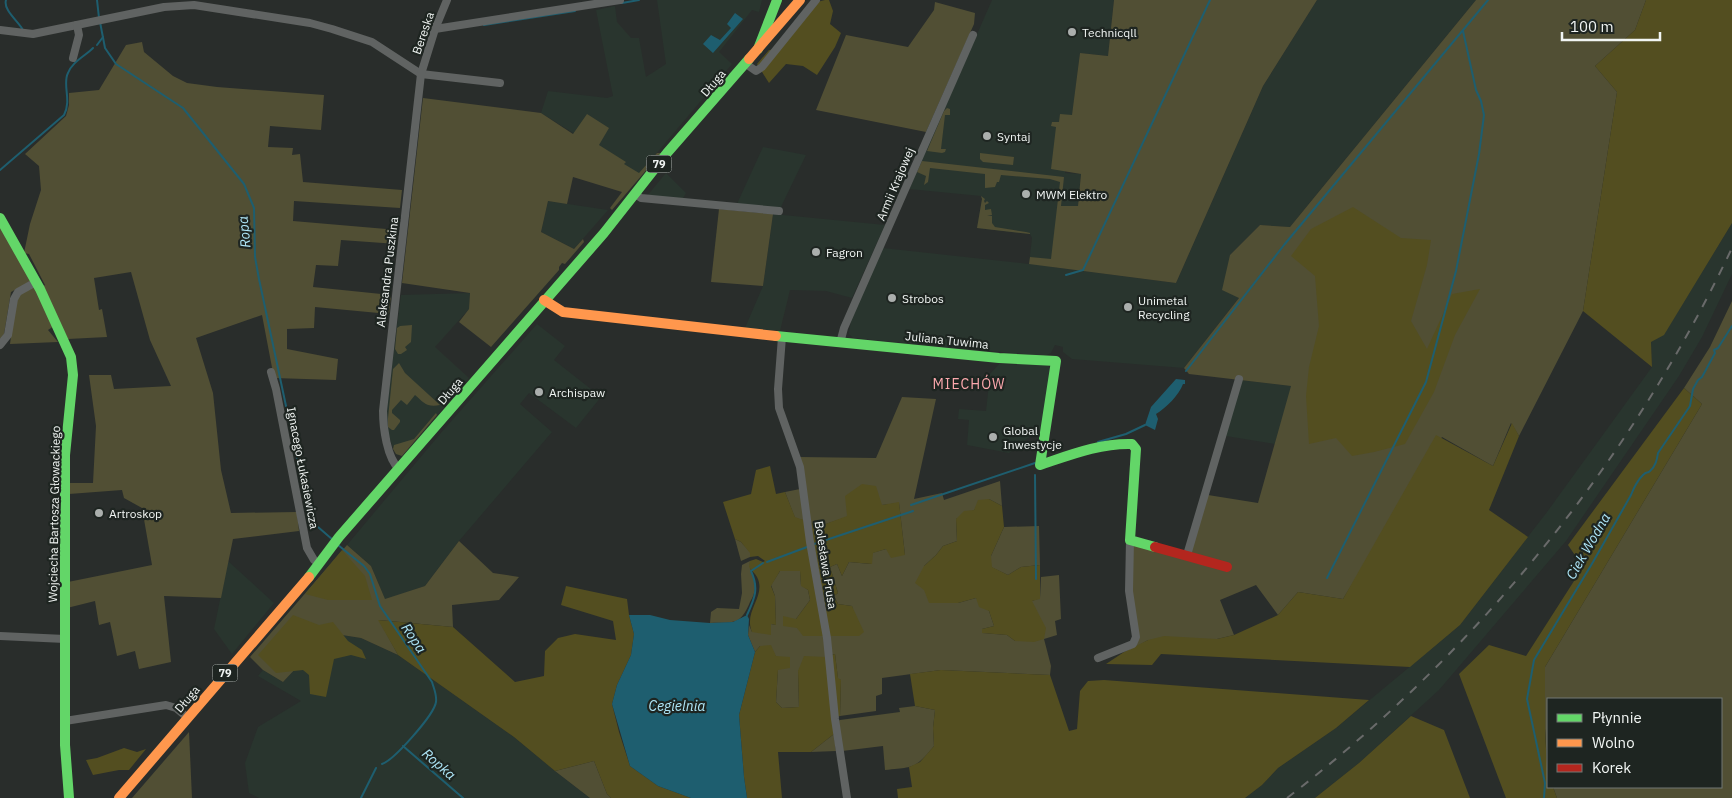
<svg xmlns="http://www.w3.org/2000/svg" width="1732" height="798" font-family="'IBM Plex Sans',sans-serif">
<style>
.built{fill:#29352e}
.green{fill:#514f34}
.forest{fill:#534e20}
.water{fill:#1e5e6f}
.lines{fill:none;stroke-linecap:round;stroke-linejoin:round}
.stream{stroke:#1e5e6f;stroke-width:2}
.street{stroke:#606362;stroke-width:8}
.fast{stroke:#63d668;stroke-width:10}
.slow{stroke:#ff974d;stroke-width:10}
.jam{stroke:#b3261e;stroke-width:10}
.rail{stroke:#696a6a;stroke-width:2;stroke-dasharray:9 9;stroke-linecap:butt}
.poi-dot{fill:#abafad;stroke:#1e2521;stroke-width:2}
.labels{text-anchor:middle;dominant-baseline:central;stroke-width:4.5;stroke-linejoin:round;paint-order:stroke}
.shield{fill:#1e2521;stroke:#b2b7b4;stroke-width:1}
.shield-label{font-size:11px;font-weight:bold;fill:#f1f5f3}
.poi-label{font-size:12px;fill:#f1f5f3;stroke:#1e2521;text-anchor:start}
.street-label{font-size:12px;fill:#f1f5f3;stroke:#1e2521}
.water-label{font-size:14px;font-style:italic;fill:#aee6f8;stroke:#1e2521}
.neighbourhood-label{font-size:14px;letter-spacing:1px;fill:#fca8ad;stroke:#1e2521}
</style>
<rect width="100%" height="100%" fill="#292d2b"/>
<g class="built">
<polygon points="657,0 762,0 759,12 752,10 719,52 732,64 639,174 541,113 548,91 607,98 613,96 596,10 615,6 617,22 631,38 639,38 646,77 666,64"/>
<polygon points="992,0 1114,0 1108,56 1080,53 1065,173 1081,174 1078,206 1060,206 1053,267 1176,283 1263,86 1317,0 1476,0 1290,227 1260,225 1230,255 1239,298 1184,368 1072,359 1063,352 1063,347 1055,345 1051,353 1044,356 853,338 849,334 851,320 883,248 1029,264 1032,238 1030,234 977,228 982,199 981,196 909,189"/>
<polygon points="763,147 806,155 780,209 736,206"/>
<polygon points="666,173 686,193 682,200 647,196"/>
<polygon points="548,201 608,210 574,249 541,232"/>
<polygon points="773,214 885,225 852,298 826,291 790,290 780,331 745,328 763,286"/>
<polygon points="1732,223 1732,274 1702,337 1679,376 1566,541 1439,690 1359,763 1315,798 1245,798 1262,785 1278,768 1336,728 1460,625 1547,512 1652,367 1651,342 1664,334"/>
<polygon points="470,293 469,309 435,347 469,378 402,456 397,455 394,451 386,427 386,411 401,295"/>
<polygon points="537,324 565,346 554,360 601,397 576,428 529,393 520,404 552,432 459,541 425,586 385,600 371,566 347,545 440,434"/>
<polygon points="999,364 1048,365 1054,374 1042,427 1009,453 967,445 969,420 958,419 959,409 986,411 990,374"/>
<polygon points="1241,380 1292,386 1275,444 1226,436"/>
<polygon points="228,561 274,603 232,654 214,629"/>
<polygon points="329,633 361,638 398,655 514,737 555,771 590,798 259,798 249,793 245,763 258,727 301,701 258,676 263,670 283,682"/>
</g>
<g class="green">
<polygon points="1114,0 1317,0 1263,86 1176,283 1029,264 1030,257 1051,259 1060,182 1050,179 1001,175 999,182 997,182 995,187 985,188 985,174 930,168 928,182 924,185 926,176 917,172 922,161 1064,177 1061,206 1078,206 1081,174 1051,169 1056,127 1051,126 1052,122 1059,122 1060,114 1072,115 1080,53 1108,56"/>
<polygon points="1476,0 1646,0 1635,30 1595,66 1617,92 1583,311 1519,436 1511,423 1493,466 1442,437 1343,599 1298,592 1278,615 1256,585 1220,600 1234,635 1217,639 1148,640 1136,647 1138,637 1131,592 1133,544 1188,558 1208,495 1258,503 1291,386 1189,374 1184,368 1239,298 1222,290 1230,255 1260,225 1290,227"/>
<polygon points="935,2 975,13 974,24 926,132 816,110 846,35 908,47 934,10"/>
<polygon points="142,42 144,52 173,76 187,83 217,87 324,95 321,130 270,126 268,147 293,148 292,155 300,154 303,182 402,190 400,208 294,201 293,221 398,230 397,244 341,240 338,266 316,265 313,287 391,295 389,314 315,307 314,328 287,329 287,349 338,359 336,380 274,378 262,315 196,338 213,393 221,470 231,513 297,512 299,531 233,539 221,598 164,596 171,662 139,669 135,651 117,656 110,622 99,625 95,601 67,608 68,582 152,565 142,508 124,498 122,490 69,494 70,483 93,483 96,426 89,375 111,375 114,389 171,386 150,340 131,272 94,278 99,310 102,309 107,337 68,339 42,287 45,285 29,254 24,253 30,224 41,190 39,166 25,154 66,116 69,105 69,93 99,90 126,45"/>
<polygon points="423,98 541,113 573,134 587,114 609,128 599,145 626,162 624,164 639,173 657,153 661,153 612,210 610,208 622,192 573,177 567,204 548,201 541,232 574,249 583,239 584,242 565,264 562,263 559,267 559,270 491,347 459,322 469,309 470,293 402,283"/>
<polygon points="947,108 950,109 950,115 945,115 941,149 946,149 945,152 942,153 927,151 944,111"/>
<polygon points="980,153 1014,157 1013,165 983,162 980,159"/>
<polygon points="981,196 985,199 984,201 985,203 987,201 989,203 985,205 985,210 991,209 992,215 987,216 992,216 992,223 995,227 1026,232 1030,233 1030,234 977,228 982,199"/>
<polygon points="719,209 773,214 763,286 711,282"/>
<polygon points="0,227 31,281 11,292 4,334 0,339"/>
<polygon points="34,286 54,326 48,330 58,342 10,344 15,306 20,294"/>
<polygon points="1732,301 1732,798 1557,798 1553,787 1721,787 1721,699 1548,699 1548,773 1545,729 1545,667 1702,404 1684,388 1710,347"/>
<polygon points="412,325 411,342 405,347 407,350 401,354 398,354 395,349 397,328 400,326"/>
<path d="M399 363 405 373 440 405C427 408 423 402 415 395L407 405 401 400 392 410V413L400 420V422L394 430H392L388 427V418L393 369Z"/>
<polygon points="902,397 936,399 914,499 942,493 944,500 1000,481 1002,506 989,499 974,510 956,519 957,541 943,546 936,555 924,566 958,603 976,598 989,611 994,626 982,629 983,633 1007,635 1015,641 1032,601 1040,598 1041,577 1059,575 1061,619 1055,621 1057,635 1044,639 1051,666 1050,675 941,670 882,678 882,694 876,696 876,711 840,716 841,680 838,679 835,654 831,655 828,636 859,636 852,606 838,604 834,596 838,593 830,567 837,564 842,576 849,562 871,564 872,553 886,549 905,555 899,503 882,505 820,526 810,523 799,457 876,458"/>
<polygon points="436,413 437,415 402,456 396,454 393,449 394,445 414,439"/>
<polygon points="800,489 806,521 795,518 785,492"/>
<polygon points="1039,526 1040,565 1021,567 1008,575 991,567 991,556 1004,527"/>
<polygon points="735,539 741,542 751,553 750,557 741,561"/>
<polygon points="459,541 493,573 519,577 499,600 452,605 453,627 379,620 398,655 361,638 329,633 283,682 263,670 250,657 347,545 371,566 385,599 425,586"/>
<path d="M750 561C749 570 754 575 755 583 756 590 753 597 750 602 740 626 734 622 710 623L711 612 717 608 739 609 742 593 741 574 742 565Z"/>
<polygon points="780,571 800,571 801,585 808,590 810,600 796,619 797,628 824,636 826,657 798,671 799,707 782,708 776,702 778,669 776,656 760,646 755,652 748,635 749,625 752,632 771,624 776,625 775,596 771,585"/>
<path d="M915 706 935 710 933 728 934 746C915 769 914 767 885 770L883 746 842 751 838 721 840 720 900 712 899 708Z"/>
<polygon points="189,732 192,798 132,798"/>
<polygon points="834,734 836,751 811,752"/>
<polygon points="594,761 607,794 611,798 590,798 555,771"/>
</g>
<g class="forest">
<polygon points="825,0 829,0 833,11 830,24 841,33 835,47 817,75 803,66 786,64 769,83 757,64 769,50 780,49 817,2"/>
<polygon points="1646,0 1732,0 1732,223 1664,335 1651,342 1652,367 1583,311 1617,92 1595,66 1635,30"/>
<polygon points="1353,207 1401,238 1431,240 1427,265 1411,321 1427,349 1452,294 1480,289 1455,335 1434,392 1405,444 1374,452 1352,456 1336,438 1309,444 1306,396 1309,367 1319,326 1315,276 1291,256 1311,229"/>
<polygon points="1684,388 1702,404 1545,667 1545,729 1548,787 1553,787 1557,798 1506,798 1459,674 1489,645 1526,656 1583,567 1568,545"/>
<polygon points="1512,423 1519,436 1489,510 1528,537 1460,625 1410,667 1161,654 1152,665 1106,664 1124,652 1148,640 1164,636 1217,639 1234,635 1278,615 1298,592 1343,599 1436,435 1493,466"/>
<path d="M770 466 776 494 785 492 795 517 820 526 847 516 845 496 862 484 876 486 882 505 899 502 905 555 891 558 886 549 873 553 872 564 849 562 842 576 837 564 830 567 838 593 834 596 838 604 852 606 864 632 859 636H803L797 628 783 626V616L796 619 810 600 808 590 801 586 800 571H780L771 586 775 596 776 625 771 624V635L752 632C743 611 767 596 757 577 755 573 751 570 749 567L750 561 756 559 763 562 765 561 758 556 750 557V553L741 542 735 539 723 502 751 494 756 470Z"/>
<polygon points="989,499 1002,506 1004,527 991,556 992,567 1008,575 1021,567 1040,565 1040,599 1032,601 1046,628 1044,639 1034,642 1015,641 1007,635 982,633 982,629 994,626 989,611 979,607 976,598 958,603 929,603 924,590 915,583 924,566 936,555 943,546 957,541 956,519 964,511 974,510 978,500"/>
<polygon points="342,550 365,576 372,600 328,600 305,594"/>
<polygon points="566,586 627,599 629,615 634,634 631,655 617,685 612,704 619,732 630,766 658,786 691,798 611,798 607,794 594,761 555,771 514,737 398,655 378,620 453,627 515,682 544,676 545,651 558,638 575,634 616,640 613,621 561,605"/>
<polygon points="293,615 319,625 333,622 348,641 362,650 366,659 351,655 334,659 326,697 310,694 309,675 303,670 276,673 258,655"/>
<polygon points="771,645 776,656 790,657 790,668 778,670 776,702 782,708 799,707 798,671 804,656 826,657 834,734 811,752 778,752 782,798 747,798 744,777 739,715 755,652 760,646"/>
<polygon points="835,654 838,678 841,680 840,716 837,717 831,655"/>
<polygon points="941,670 1050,675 1069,731 1077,729 1080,691 1088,681 1104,680 1369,700 1336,728 1278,768 1262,785 1245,798 898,798 897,789 912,787 909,767 920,762 934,746 933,728 935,710 915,706 910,674"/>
<polygon points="1411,716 1444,730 1470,798 1315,798 1359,763"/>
<polygon points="124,748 137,752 146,749 129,770 119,770 93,775 86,760 97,758"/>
</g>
<g class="water">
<polygon points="735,13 743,19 713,53 703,44 711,35 720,40 731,28 727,24"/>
<path d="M1176 379 1185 380V384H1183C1179 395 1166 408 1156 414L1158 419 1155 430 1145 425 1151 407Z"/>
<polygon points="629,615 650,615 670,620 710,623 733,622 747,615 749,619 748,635 755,652 739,715 744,777 747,798 691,798 658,786 630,766 612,704 617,685 631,655 634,634"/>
</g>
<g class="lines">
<g class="stream">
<path d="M6 0C3 10 18 21 23 30"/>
<polyline points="97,0 99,18"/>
<polyline points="622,3 639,0"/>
<polyline points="100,22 105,48 116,64 183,108 244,184 254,208 255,257 259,279 306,500 312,520"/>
<polyline points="484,25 575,11"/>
<polyline points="97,45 103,37"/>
<path d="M0 170 64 115C72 100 62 84 68 73 72 62 85 56 93 48"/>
<polyline points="1066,275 1083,270 1210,0"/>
<polyline points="1186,371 1284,245 1488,0"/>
<polyline points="1098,442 1126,434 1145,425"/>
<polyline points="1035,475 1036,579"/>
<polyline points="911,505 1035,463"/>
<polyline points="318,527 333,540"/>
<polyline points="814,544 913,511"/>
<path d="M338 545 364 566 370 574 380 606 432 682C434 689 437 695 436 702 434 715 394 760 382 764"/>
<polyline points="767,562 807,547"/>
<polyline points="1327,578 1426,382 1456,271 1479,154 1484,115 1481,101 1476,90 1463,31"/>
<path d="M747 615C755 598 759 588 751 571L763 563"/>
<polyline points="403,746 463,798"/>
<polyline points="361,798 376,768"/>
<path d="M1544 798 1545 783 1527 699 1534 660 1593 562 1631 495C1634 487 1638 480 1643 475 1647 471 1647 474 1650 471 1656 466 1657 459 1658 453L1690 406 1693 389 1698 380 1702 377 1715 353 1714 350 1718 348 1732 326"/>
</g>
<g class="street">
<polyline points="435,29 620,0"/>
<polyline points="0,30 33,34 164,7 194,5 310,23 332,29 372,42 421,74 500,83"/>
<polyline points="73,58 79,35 77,25"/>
<polyline points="746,64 756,71 762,67 816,0"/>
<polyline points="635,194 641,198 779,211"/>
<polyline points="782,337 778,389 779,408 800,467 810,542 827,638 835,719 847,798"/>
<polyline points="840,343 844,328 973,35"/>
<polyline points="0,345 8,335 14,299 18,292 36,282"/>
<polyline points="271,372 276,389 307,548 314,560 319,564"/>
<path d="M399 469C387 458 383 428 383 411L421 74 435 29 447 0"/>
<polyline points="1187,555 1239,379"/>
<polyline points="0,636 65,639"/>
<polyline points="1098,658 1133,644 1136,637 1129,591 1130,540"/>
<polyline points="65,721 166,705 176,708 188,718"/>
</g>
<g class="fast">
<polyline points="758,49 777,0"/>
<polyline points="0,218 40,289 71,357 73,375 65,455 65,745 69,798"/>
<path d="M776 336 999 358 1056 361 1040 465C1070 455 1100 443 1132 444L1136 449 1130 540 1155 547"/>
<polyline points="309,577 339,537 604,233 667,153 749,59"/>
</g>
<g class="slow">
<polyline points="749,59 800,0"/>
<polyline points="544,300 563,312 776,336"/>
<polyline points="119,798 309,577"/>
</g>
<polyline class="jam" points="1155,547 1227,567"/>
<path class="rail" d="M1287 798C1476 653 1629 464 1732 248"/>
</g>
<g class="poi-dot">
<circle cx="1072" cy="32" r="5"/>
<circle cx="987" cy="136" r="5"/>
<circle cx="1026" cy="194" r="5"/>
<circle cx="816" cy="252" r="5"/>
<circle cx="892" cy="298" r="5"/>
<circle cx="1128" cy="307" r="5"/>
<circle cx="539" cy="392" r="5"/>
<circle cx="993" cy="437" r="5"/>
<circle cx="99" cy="513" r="5"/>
</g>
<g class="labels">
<g class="shield">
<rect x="646.5" y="155.5" width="25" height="17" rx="4"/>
<rect x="212.5" y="664.5" width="25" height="17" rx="4"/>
</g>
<g class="shield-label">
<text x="659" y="164">79</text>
<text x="225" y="673">79</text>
</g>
<g class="poi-label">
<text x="1082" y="32">Technicqll</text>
<text x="997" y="136">Syntaj</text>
<text x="1036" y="194">MWM Elektro</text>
<text x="826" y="252">Fagron</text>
<text x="902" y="298">Strobos</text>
<text x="1138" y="300">Unimetal<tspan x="1138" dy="14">Recycling</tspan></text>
<text x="549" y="392">Archispaw</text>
<text x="1003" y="430">Global<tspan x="1003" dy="14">Inwestycje</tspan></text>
<text x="109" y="513">Artroskop</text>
</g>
<g class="street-label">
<text transform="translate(423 33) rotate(-71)">Bereska</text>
<text transform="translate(713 83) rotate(-49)">Długa</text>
<text transform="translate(895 184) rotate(-67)">Armii Krajowej</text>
<text transform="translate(387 272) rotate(-83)">Aleksandra Puszkina</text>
<text transform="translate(947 340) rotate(6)">Juliana Tuwima</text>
<text transform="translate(450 391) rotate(-49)">Długa</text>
<text transform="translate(303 468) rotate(79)">Ignacego Łukasiewicza</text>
<text transform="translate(54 514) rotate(-89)">Wojciecha Bartosza Głowackiego</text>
<text transform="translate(826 565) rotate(81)">Bolesława Prusa</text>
<text transform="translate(187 699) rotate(-49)">Długa</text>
</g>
<g class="water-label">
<text transform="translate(244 232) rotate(-95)">Ropa</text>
<text transform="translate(1588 546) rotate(-60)">Ciek Wodna</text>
<text transform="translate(414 638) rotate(56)">Ropa</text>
<text x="677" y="706">Cegielnia</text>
<text transform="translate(439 764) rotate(41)">Ropka</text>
</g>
<g class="neighbourhood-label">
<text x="969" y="384">MIECHÓW</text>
</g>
</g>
<rect x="1547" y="698" width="175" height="90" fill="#1e2521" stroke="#727875"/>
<rect x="1557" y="714" width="25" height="8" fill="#63d668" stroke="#727875"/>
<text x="1592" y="723" font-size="15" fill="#f1f5f3">Płynnie</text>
<rect x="1557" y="739" width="25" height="8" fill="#ff974d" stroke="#727875"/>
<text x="1592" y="748" font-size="15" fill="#f1f5f3">Wolno</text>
<rect x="1557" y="764" width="25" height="8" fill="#b3261e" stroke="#727875"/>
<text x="1592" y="773" font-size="15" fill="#f1f5f3">Korek</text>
<path d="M1562 32v8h98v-8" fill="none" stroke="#f1f5f3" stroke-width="2.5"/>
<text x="1570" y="32" font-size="15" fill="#f1f5f3" stroke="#1e2521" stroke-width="4" paint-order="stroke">100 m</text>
</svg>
